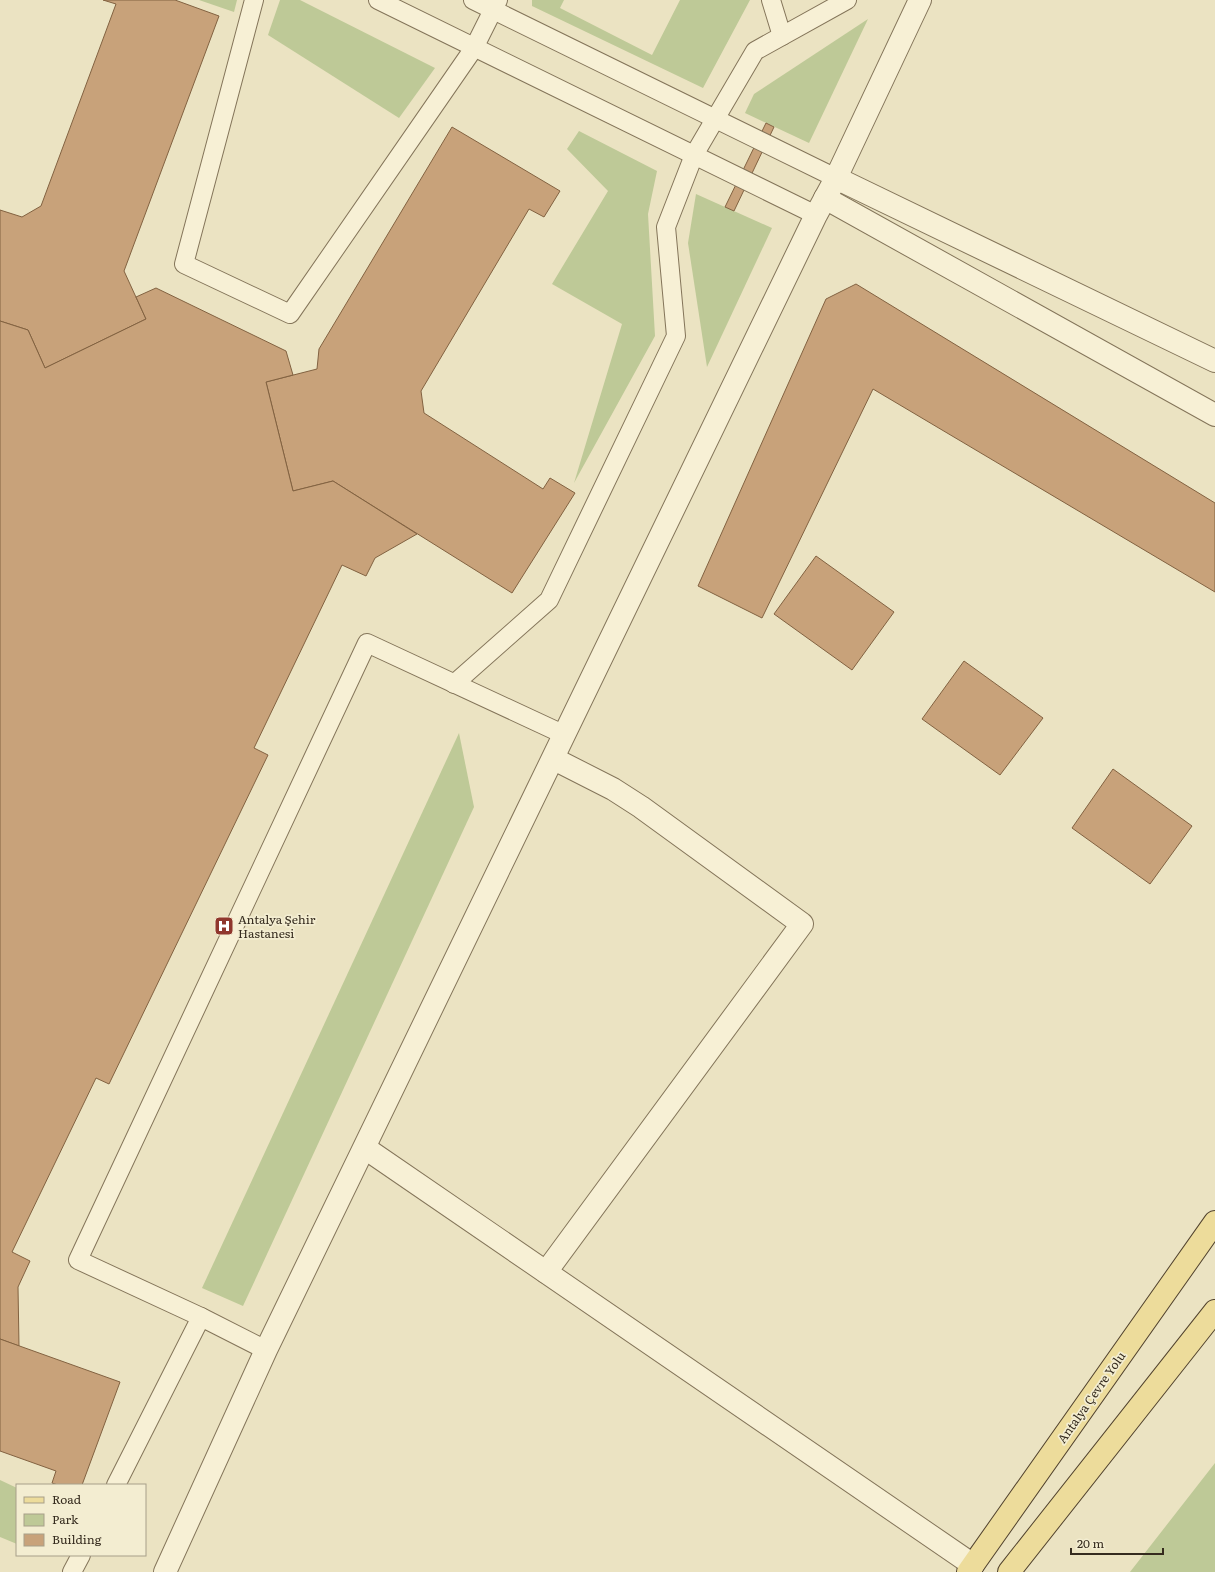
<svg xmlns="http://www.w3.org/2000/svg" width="1215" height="1572" font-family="Literata,serif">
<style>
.green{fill:#bec997}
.building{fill:#c8a27a;stroke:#826241}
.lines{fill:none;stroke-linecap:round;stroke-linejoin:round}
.lane-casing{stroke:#84755a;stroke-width:20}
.street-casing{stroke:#84755a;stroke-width:24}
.primary-casing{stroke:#52432e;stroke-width:24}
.lane{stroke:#f7f0d5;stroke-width:18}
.street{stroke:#f7f0d5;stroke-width:22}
.primary{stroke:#eddc9b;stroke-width:22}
.labels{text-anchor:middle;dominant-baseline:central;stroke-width:3.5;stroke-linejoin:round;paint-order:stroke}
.poi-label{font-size:12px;fill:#352b1e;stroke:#f3edd1;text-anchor:start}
.street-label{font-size:12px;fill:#352b1e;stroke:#f3edd1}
</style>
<rect width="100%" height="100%" fill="#ebe3c2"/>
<g class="green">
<polygon points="199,0 237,0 234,12"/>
<polygon points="280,0 300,0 435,68 399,118 268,35"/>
<polygon points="532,0 564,0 560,8 652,55 680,0 750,0 703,88 532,6"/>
<polygon points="868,19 809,143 745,113 754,94"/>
<polygon points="579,131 657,171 648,214 655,336 574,483 622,324 552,284 608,191 567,149"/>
<polygon points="696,194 772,228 707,367 688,243"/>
<polygon points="459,733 474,807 243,1306 202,1288"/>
<polygon points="1215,1462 1215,1572 1130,1572 1215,1463"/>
<polygon points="0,1480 17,1488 17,1544 0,1537"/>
</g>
<g class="building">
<polygon points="103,0 175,0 219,16 124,271 146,319 45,368 28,330 0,321 0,210 22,217 41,206 116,4"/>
<polygon points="766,123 774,127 734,211 725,207"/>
<polygon points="452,127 560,191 544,217 529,209 421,391 424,413 543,489 550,478 575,493 512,593 333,481 293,491 266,382 317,369 319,349"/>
<polygon points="856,284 1215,503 1215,592 873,389 762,618 698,586 826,299"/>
<polygon points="156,288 286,351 293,375 266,382 293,491 333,481 417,534 375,558 366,576 342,565 254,748 268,755 109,1084 96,1078 12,1252 30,1261 18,1287 19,1346 0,1339 0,321 28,330 45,368 146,319 136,297"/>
<polygon points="816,556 894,612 852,670 774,614"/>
<polygon points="964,661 1043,718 1000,775 922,719"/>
<polygon points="1113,769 1192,826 1150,884 1072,828"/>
<polygon points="0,1339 120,1382 82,1485 58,1485 52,1483 56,1471 0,1451"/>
</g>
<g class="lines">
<g class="lane-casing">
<g id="lane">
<polyline points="254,0 184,264 290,314 474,48 498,0"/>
<polyline points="378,0 816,215"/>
<polyline points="473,0 836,178"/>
<polyline points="771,0 782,36"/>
<polyline points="454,684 549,600 676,336 666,227 694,155 755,51 847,0"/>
<polyline points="201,1317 78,1260 367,643 565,735"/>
<polyline points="116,1485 201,1317 266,1350"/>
<polyline points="72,1572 81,1555"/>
</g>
</g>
<g class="street-casing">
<g id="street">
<polyline points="836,178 1215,361"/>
<polyline points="825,198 1215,415"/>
<polyline points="365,1148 973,1565"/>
<polyline points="546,1272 802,924 641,807 613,789 554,759"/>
<polyline points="165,1572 266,1350 816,215 836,178 920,0"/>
</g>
</g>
<g class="primary-casing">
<g id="primary">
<polyline points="968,1572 1215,1222"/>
<polyline points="1009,1572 1215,1311"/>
</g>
</g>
<use href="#lane" class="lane"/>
<use href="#street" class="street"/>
<use href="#primary" class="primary"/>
</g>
<defs>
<g id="hospital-square" transform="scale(1)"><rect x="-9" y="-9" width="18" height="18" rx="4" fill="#90372d" stroke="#f3edd1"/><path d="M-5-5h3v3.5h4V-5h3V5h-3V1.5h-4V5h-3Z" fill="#fff"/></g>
</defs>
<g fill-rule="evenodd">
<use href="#hospital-square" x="224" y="926"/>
</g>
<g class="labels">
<g class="poi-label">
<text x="238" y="919">Antalya Şehir<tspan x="238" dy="14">Hastanesi</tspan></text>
</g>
<g class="street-label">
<text transform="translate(1091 1397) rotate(-55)">Antalya Çevre Yolu</text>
</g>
</g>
<rect x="16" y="1484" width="130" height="72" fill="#f3edd1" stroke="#a79f89"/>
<rect x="24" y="1497" width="20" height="6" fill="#eddc9b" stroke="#a79f89"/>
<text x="52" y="1504" font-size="12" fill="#352b1e">Road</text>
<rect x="24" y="1514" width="20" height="12" fill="#bec997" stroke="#a79f89"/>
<text x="52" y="1524" font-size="12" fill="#352b1e">Park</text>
<rect x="24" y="1534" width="20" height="12" fill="#c8a27a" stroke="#a79f89"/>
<text x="52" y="1544" font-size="12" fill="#352b1e">Building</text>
<path d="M1071 1548v6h92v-6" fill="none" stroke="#352b1e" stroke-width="2"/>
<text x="1077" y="1548" font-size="12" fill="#352b1e" stroke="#f3edd1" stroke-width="3" paint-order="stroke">20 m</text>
</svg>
